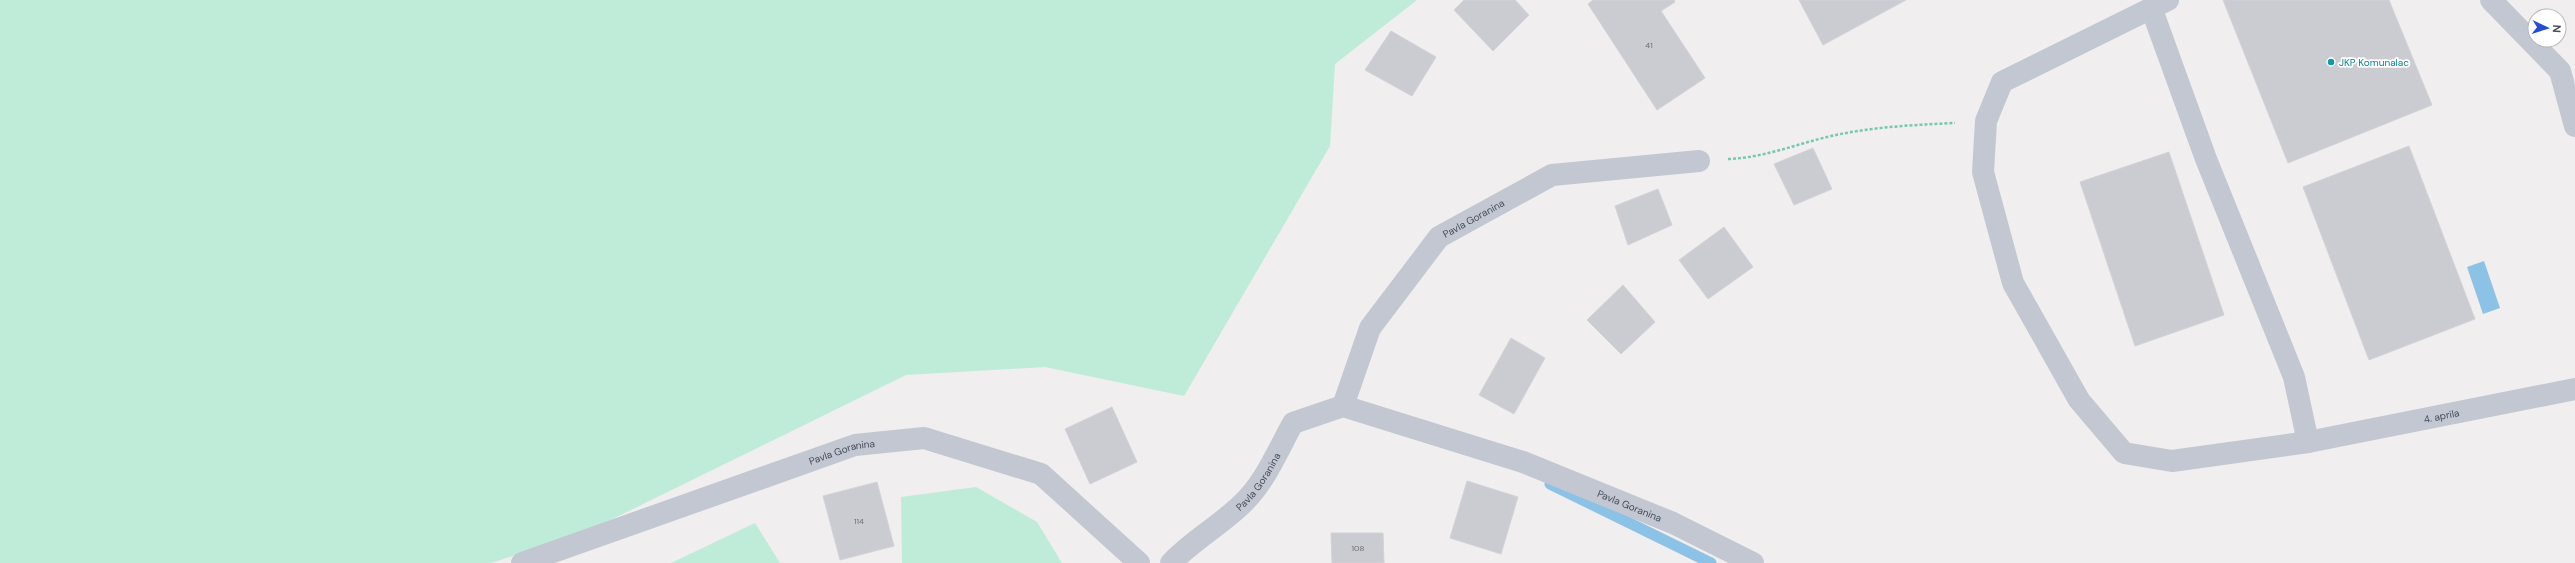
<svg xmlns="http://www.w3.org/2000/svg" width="2575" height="563" font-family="'DM Sans',sans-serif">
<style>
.green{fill:#beecd9}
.water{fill:#8dc2e7}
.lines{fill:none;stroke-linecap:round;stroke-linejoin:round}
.stream{stroke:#8dc2e7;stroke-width:11}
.building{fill:#cbccd2;stroke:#d2d2d9}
.path{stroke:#78c8b0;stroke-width:2.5;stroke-dasharray:3 2;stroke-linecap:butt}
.minor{stroke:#c2c7d2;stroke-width:22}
.culture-dot{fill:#0f9aa8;stroke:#fff;stroke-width:1.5}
.labels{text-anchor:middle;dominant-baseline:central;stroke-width:3.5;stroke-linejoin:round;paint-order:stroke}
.number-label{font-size:8px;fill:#686d78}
.culture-label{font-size:10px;fill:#0d838f;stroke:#fff;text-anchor:start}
.street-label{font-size:10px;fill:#474d5a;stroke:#fff}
</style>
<rect width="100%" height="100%" fill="#f0eeee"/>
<g class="green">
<polygon points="0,0 1417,0 1335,64 1330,146 1184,396 1045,367 906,375 584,533 491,563 0,563"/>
<polygon points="976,487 1037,522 1062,563 902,563 901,497"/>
<polygon points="755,523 780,563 671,563"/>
</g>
<polygon class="water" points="2484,261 2500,308 2483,314 2467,267"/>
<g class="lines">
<polyline class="stream" points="1550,484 1711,563"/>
</g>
<g class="building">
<polygon points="1464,0 1515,0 1529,15 1493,51 1454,10"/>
<polygon points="1593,0 1674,0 1675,2 1661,11 1705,78 1657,110 1588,4"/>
<polygon points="1799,0 1906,0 1823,45"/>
<polygon points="2223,0 2389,0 2432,105 2288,163"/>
<polygon points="1391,31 1436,57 1412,96 1365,70"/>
<polygon points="2409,146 2475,319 2369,360 2303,187"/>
<polygon points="1813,148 1832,189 1794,205 1774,164"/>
<polygon points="2169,152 2224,315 2135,346 2080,182"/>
<polygon points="1658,189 1672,225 1628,245 1615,206"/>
<polygon points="1724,227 1753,267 1708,299 1679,260"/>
<polygon points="1623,285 1655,322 1621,354 1587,320"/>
<polygon points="1511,338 1545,358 1514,414 1479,395"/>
<polygon points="1112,407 1137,462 1090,484 1065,429"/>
<polygon points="1467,481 1518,497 1501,554 1450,538"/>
<polygon points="877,482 894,546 840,560 823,496"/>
<polygon points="1331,533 1383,533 1384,563 1332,563"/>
</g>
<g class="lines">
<path class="path" d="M1728 159C1762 158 1794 145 1827 137 1869 127 1912 125 1955 123"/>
<g class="minor">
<polyline points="2491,0 2560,71 2575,126"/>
<polyline points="2152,10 2206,159 2294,377 2308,442 2172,461 2124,453 2079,400 2013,283 1983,172 1986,121 2002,82 2168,0"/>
<path id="s1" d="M1343 406 1370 328 1439 237 1552 175 1699 161"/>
<path id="s2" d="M2308 442 2575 389"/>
<path id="s3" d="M522 563 855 445 924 438 1041 474 1139 563"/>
<path id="s4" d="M1171 563C1192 541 1219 526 1241 505 1265 483 1278 450 1293 423L1343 406 1523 462 1673 523 1753 563"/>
</g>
</g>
<circle class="culture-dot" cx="2331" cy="62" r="4"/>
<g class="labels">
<g class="number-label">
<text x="1649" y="45">41</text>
<text x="859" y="521">114</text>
<text x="1358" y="548">108</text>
</g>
<g class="culture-label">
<text x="2339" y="62">JKP Komunalac</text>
</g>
<g class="street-label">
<text stroke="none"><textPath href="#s1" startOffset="236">Pavla Goranina</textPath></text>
<text stroke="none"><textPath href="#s2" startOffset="136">4. aprila</textPath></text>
<text stroke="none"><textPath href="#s3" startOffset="339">Pavla Goranina</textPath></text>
<text stroke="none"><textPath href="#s4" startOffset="120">Pavla Goranina</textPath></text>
<text stroke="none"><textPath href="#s4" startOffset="545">Pavla Goranina</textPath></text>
</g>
</g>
<g transform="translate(2547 28) rotate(94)"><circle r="19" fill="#ffffff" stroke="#b5b8bd"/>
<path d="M0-3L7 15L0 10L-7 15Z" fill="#234dd5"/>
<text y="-6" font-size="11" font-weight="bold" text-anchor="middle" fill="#474d5a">N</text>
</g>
</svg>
